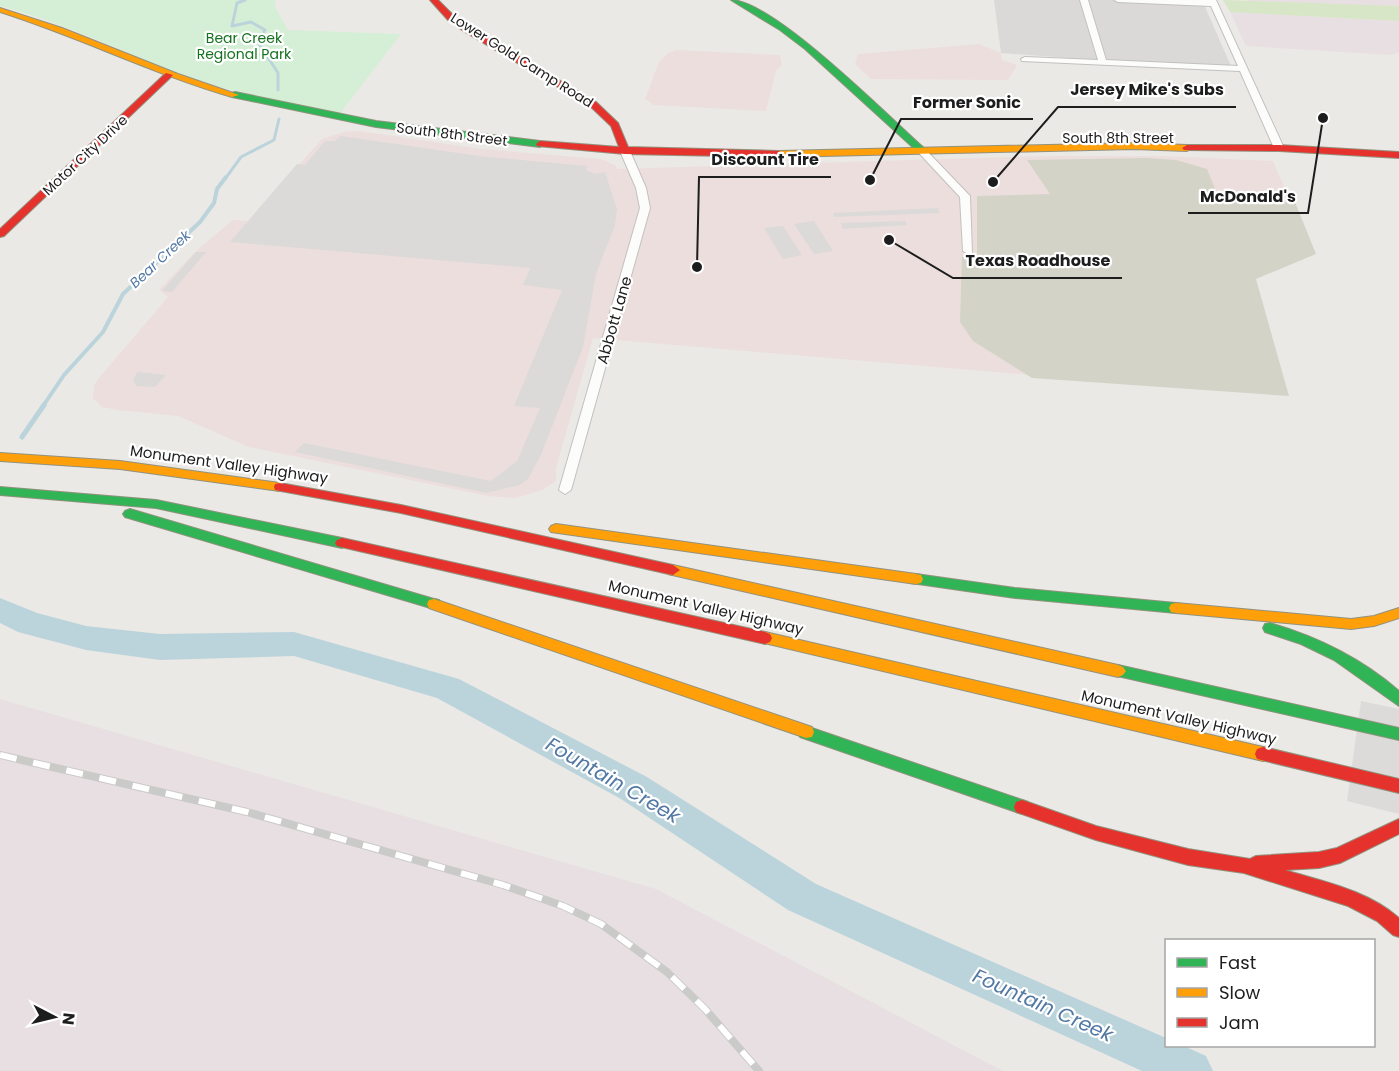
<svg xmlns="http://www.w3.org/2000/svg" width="1399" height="1071" font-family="Poppins,sans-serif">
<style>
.residential{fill:#dad9d7}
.commercial{fill:#ecdedc}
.industrial{fill:#e8dfe3}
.construction{fill:#d3d3c8}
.grass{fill:#d7e6c6}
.park{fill:#d5efd6}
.parking{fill:#dbdad9}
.pier{fill:#dcdbd9}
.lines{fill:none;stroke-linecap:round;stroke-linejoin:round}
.stream-far2{stroke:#bbd4db;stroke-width:3}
.stream-far1{stroke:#bbd4db;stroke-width:4}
.stream{stroke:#bbd4db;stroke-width:5}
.river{fill:#bbd4db;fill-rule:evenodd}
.street-casing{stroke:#c2c1c0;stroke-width:2}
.fast-casing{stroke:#91927f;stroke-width:2}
.slow-casing{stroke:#91927f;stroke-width:2}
.jam-casing{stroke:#91927f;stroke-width:2}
.street{fill:#fcfcfb;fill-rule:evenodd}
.fast{fill:#30b455;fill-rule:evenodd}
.slow{fill:#ff9f0a;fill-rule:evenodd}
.jam{fill:#e5322d;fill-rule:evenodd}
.rail-casing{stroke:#cacac9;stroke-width:8}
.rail{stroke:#fff;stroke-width:6;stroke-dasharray:17;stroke-linecap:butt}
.labels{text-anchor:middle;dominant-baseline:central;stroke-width:4.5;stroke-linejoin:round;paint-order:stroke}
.far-park-label{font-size:14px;fill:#15711f;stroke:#fff}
.far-street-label{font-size:14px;fill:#1d1d1d;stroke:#fff}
.far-water-label{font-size:14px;font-style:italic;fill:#5278a4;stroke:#fff}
.street-label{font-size:15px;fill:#1d1d1d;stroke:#fff}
.near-water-label{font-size:20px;font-style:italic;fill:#5278a4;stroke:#fff}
.leader{fill:none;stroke:#1d1d1d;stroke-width:2}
.callout-dot{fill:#1d1d1d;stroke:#fff;stroke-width:2}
.callout-label{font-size:16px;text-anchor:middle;font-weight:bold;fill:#1d1d1d;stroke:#fff;stroke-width:4.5;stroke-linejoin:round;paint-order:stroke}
</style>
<rect width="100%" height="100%" fill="#ebe9e5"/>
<polygon class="residential" points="994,0 1202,0 1231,66 1097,60 1001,53"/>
<g class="commercial">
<polygon points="979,44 1001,53 1002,60 1017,65 1008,80 871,79 855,64 858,54"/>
<polygon points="676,50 780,55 782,65 776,71 766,111 654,105 645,99 659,62 668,53"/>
<polygon points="359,131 482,149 601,159 615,165 618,169 1044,156 1164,156 1273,161 1312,253 1246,278 1282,393 1007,373 593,338 556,468 556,481 542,490 515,498 488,496 249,447 178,416 118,410 102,407 93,398 94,385 99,378 168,297 159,290 197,250 233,220 249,221 322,139 344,132"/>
</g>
<g class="industrial">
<polygon points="1247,0 1399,0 1399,6 1249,2"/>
<polygon points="1230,12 1399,21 1399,52 1392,55 1246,46"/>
<polygon points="0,699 656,889 1003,1071 0,1071"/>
</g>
<polygon class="construction" points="1146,158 1176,160 1207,169 1218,196 1295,202 1316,254 1256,279 1289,396 1032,378 973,341 960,322 962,257 977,256 977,196 1050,194 1027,160"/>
<polygon class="grass" points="1223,0 1399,6 1399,21 1230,12"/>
<path class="park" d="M0 0H276L275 7 288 30 401 34 339 115C289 105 240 95 193 78 127 55 67 23 0 6Z"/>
<g class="parking">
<polygon points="341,136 479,156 588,166 586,170 595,174 605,172 617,209 615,225 596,274 583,347 541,455 528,479 520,485 486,493 295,452 304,443 491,481 517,461 540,408 514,406 562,290 523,285 530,268 230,242 297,164 305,165 325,141 335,141"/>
<polygon points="938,208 940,213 834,217 833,213"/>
<polygon points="814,221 833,251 814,254 794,224"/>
<polygon points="905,221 907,225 856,228 843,229 841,223"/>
<polygon points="783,226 802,255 783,259 764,228"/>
<polygon points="196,252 206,252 172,292 162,291"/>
<polygon points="138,372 166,375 155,387 136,386 133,379"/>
</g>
<polygon class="pier" points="1361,701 1399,709 1399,814 1347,801"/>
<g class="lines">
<g class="stream-far2">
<polyline points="245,0 237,3 232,26 251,22 265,30 258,42 278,73 278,90"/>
<polyline points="225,179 241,157 274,140 279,119"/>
</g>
<polyline class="stream-far1" points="43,406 64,375 103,332 123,294 200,222 214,203 217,189 226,177"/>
<polyline class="stream" points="22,437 44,405"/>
<polygon class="river" points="0,598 37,613 86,626 160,634 294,632 459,679 647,777 816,884 1166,1038 1166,1046 1184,1046 1206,1056 1213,1071 1142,1071 788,910 621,799 437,698 294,656 160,660 86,650 18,632 0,623"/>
<g class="street-casing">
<g id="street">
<polygon points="1080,0 1088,0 1106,60 1238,66 1211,6 1118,2 1114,0 1216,0 1284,148 1282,150 1274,148 1240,71 1022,61 1021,59 1025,57 1098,60"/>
<polygon points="625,148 630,151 646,188 650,208 571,490 565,494 559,490 640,208 636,188 620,151"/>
<polygon points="918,148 924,148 970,196 972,253 968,254 963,251 960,197 918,152"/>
</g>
</g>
<g class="fast-casing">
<g id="fast">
<path d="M731 0C773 0 889 117 924 148V152H918L805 49 780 30Z"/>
<polygon points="235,92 376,121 540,141 544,144 540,147 376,127 232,97 232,93"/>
<polygon points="0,487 156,500 342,538 349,543 342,548 156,508 0,495"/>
<polygon points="130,509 434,599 439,600 441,604 439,608 434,609 125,517 123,514 125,511"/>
<polygon points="916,574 1015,588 1176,603 1181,604 1183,608 1181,612 1176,613 1015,598 911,583 909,579 911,575"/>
<path d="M1270 623C1318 637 1361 658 1399 691V706L1334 660 1301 644 1265 632 1263 628 1265 624Z"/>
<polygon points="1118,665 1399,728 1399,740 1113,675 1110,671 1113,667"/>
<polygon points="806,726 1028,802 1030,807 1028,812 1022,814 800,737 798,732 800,727"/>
</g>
</g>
<g class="slow-casing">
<g id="slow">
<path d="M0 8 62 28 178 74 239 95 232 97C153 74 79 37 0 12Z"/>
<polygon points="1134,143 1187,145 1192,148 1187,151 1134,149 779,157 774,154 779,151"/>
<polygon points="0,453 120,461 280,483 286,487 280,491 120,469 0,461"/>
<polygon points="556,524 916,574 921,575 923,579 921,583 916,584 551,532 549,529 551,526"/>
<polygon points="673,565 1118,665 1123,667 1126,671 1123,675 1118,677 668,574 666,570 668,566"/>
<polygon points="434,599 812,727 814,732 812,737 806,738 429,608 427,604 429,600"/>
<polygon points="1176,603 1351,619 1374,616 1399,608 1399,618 1374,626 1351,629 1176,613 1171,612 1169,608 1171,604"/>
<polygon points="765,632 1263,747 1269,749 1271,754 1269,759 1263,761 760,642 758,638 760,634"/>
</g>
</g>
<g class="jam-casing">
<g id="jam">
<polygon points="430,0 438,0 454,16 471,28 596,102 618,123 628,147 779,151 784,154 779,157 625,154 537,146 536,144 540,141 619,147 611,126 590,106 465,32 448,20"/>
<polygon points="166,73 173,75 4,236 0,237 0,229"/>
<polygon points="1187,145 1279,145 1399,152 1399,158 1279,151 1184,150 1182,148"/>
<polygon points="280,483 401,505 673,565 680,570 673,575 401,513 275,490 274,487 275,484"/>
<polygon points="342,538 765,632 770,634 772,638 770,642 765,644 337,546 335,543 337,540"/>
<polygon points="1263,747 1399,779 1399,793 1257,759 1255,754 1257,749"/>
<path d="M1022 800 1096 826 1188 849 1250 859 1256 856 1319 852 1337 848 1399 819V834L1340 863 1319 868 1285 870C1324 882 1367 890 1399 918V937L1393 935 1377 921 1348 906 1244 873 1188 865 1096 840 1016 812 1014 807 1016 802Z"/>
</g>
</g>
<use href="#street" class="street"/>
<use href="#fast" class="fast"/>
<use href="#slow" class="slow"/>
<use href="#jam" class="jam"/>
<g class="rail-casing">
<polyline id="rail" points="0,755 247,812 503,885 563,906 601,924 667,972 705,1009 759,1071"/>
</g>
<use href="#rail" class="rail"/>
</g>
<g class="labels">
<g class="far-park-label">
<text x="244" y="38">Bear Creek<tspan x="244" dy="16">Regional Park</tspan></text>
</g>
<g class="far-street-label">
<text transform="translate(522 60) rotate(32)">Lower Gold Camp Road</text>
<text transform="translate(452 134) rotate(7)">South 8th Street</text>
<text x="1118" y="138">South 8th Street</text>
<text transform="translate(85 155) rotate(-43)">Motor City Drive</text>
</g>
<g class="far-water-label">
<text transform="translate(160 259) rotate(-43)">Bear Creek</text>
</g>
<g class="street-label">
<text transform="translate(614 320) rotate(-74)">Abbott Lane</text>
<text transform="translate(229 464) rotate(8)">Monument Valley Highway</text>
<text transform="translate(706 607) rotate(13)">Monument Valley Highway</text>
<text transform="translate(1179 717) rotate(13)">Monument Valley Highway</text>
</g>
<g class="near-water-label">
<text transform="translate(613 780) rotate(30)">Fountain Creek</text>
<text transform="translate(1043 1005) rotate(24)">Fountain Creek</text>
</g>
</g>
<path class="leader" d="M993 182L1058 107H1236M870 180L901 119H1033M697 267L699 177H831M1323 118L1308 213H1188M889 240L953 278H1122"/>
<g class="callout-dot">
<circle cx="993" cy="182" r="6"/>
<circle cx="870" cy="180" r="6"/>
<circle cx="697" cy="267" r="6"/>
<circle cx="1323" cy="118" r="6"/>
<circle cx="889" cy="240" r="6"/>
</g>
<g class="callout-label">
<text x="1147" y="95">Jersey Mike's Subs</text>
<text x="967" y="108">Former Sonic</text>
<text x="765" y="165">Discount Tire</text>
<text x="1248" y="202">McDonald's</text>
<text x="1038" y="266">Texas Roadhouse</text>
</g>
<rect x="1165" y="939" width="210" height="108" fill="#ffffff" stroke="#a5a5a5" stroke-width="1.5"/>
<rect x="1177" y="958" width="30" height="9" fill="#30b455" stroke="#a5a5a5" stroke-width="1.5"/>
<text x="1219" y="969" font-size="18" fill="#1d1d1d">Fast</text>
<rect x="1177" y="988" width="30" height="9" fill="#ff9f0a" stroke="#a5a5a5" stroke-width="1.5"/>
<text x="1219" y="999" font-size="18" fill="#1d1d1d">Slow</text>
<rect x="1177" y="1018" width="30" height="9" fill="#e5322d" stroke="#a5a5a5" stroke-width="1.5"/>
<text x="1219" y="1029" font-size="18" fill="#1d1d1d">Jam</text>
<g transform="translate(54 1017) rotate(97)" stroke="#ffffff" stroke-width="4.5" paint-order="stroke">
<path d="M0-4.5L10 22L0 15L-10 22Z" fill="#1d1d1d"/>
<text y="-9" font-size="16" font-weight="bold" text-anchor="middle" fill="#1d1d1d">N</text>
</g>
</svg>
